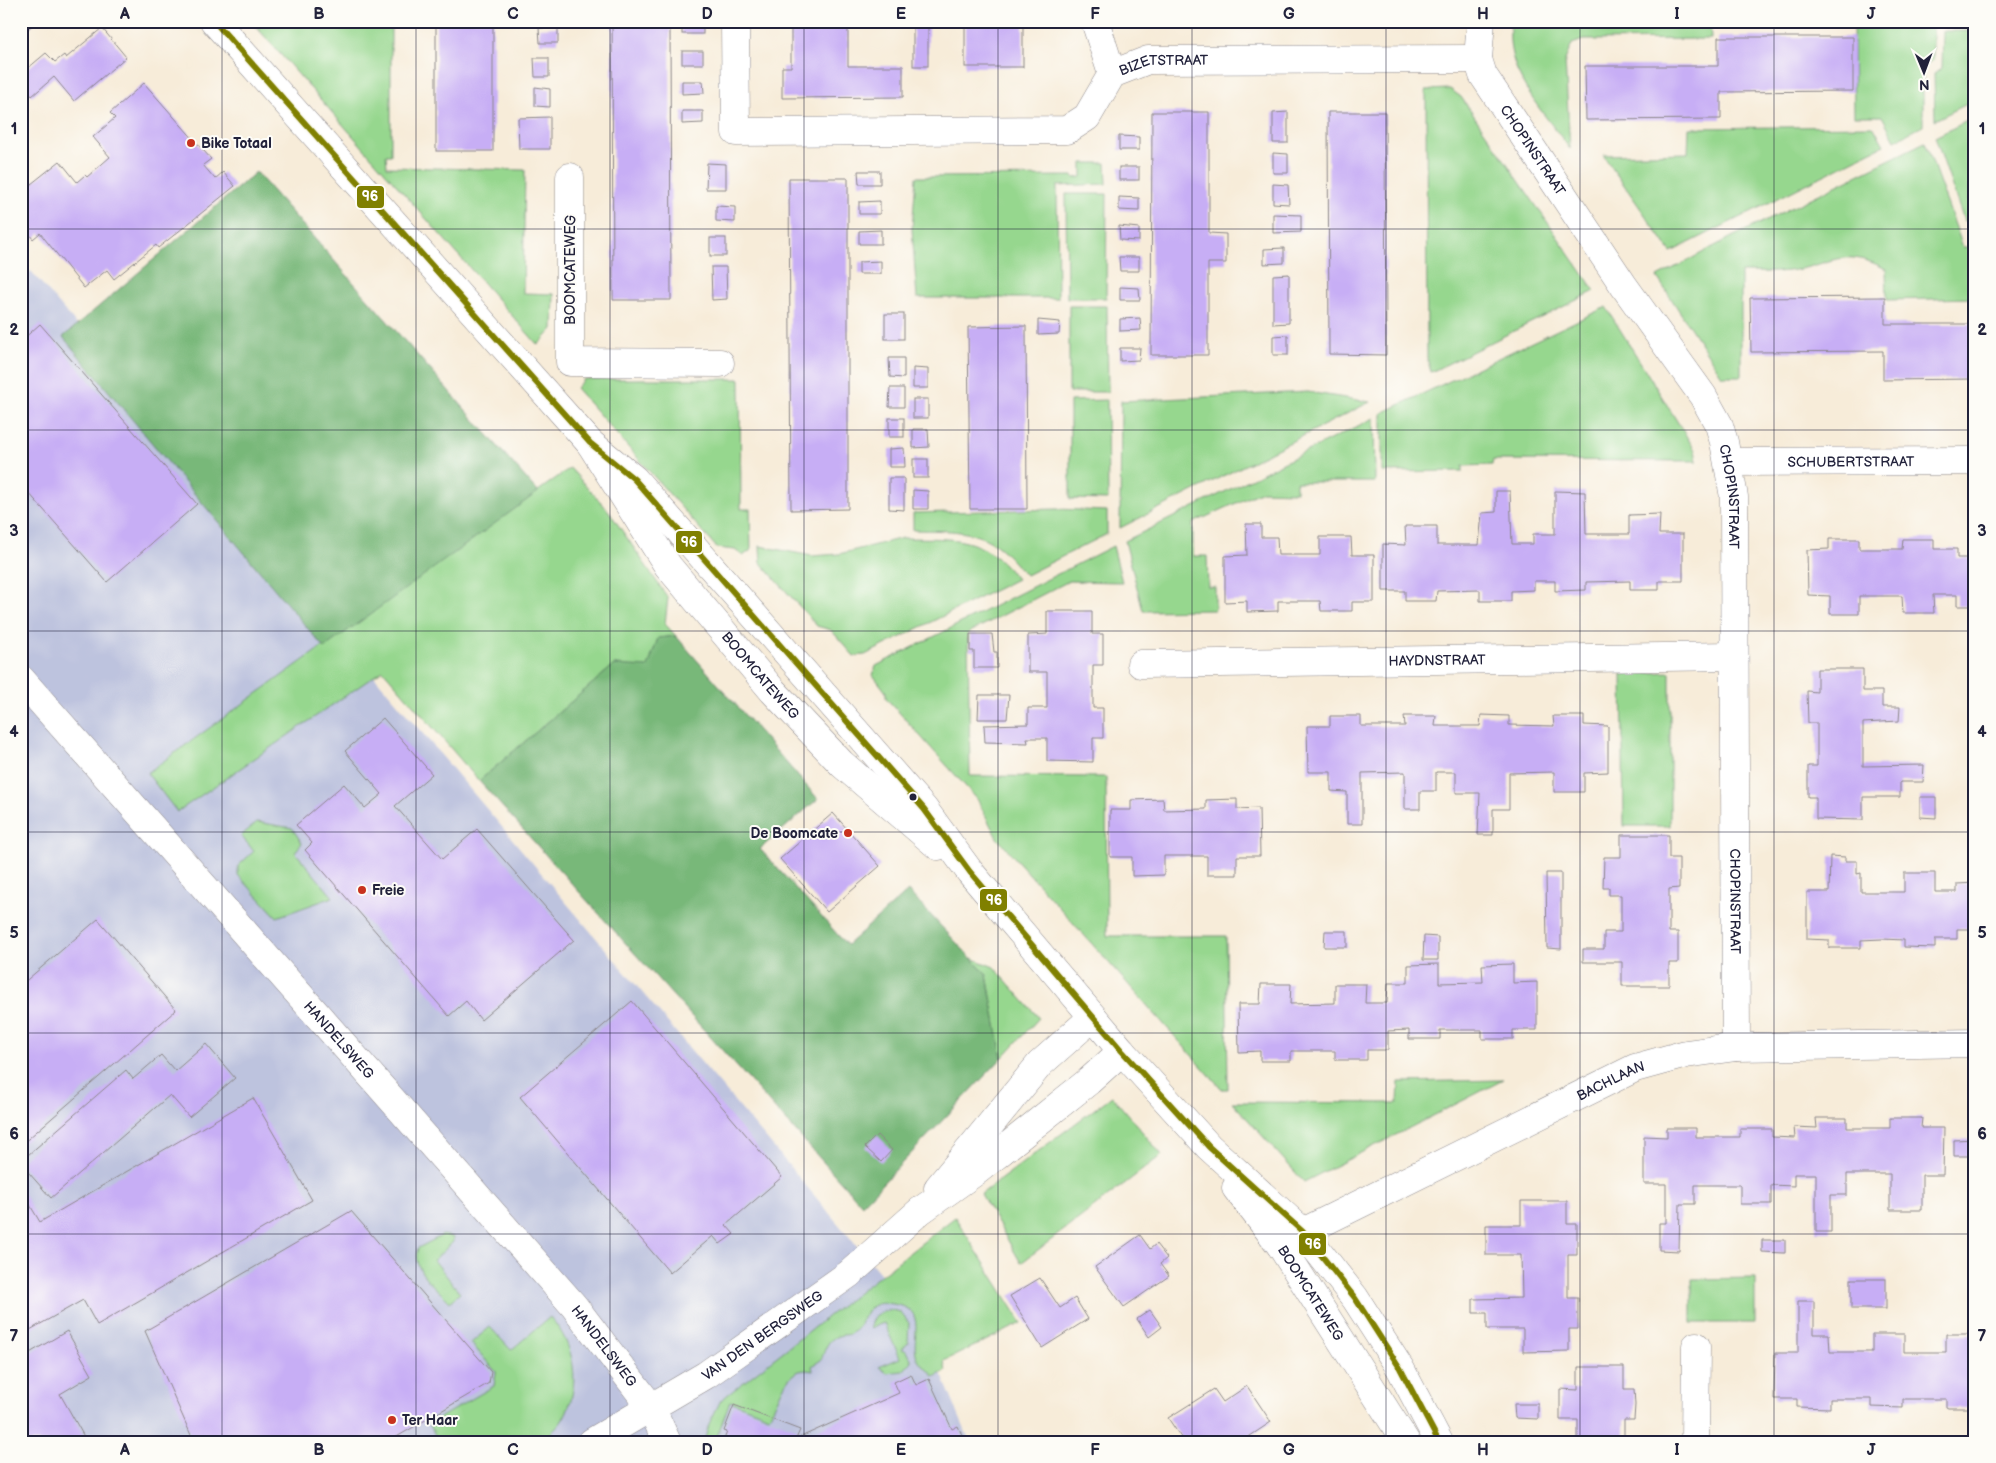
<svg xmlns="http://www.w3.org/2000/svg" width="1996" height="1463" font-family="'Balsamiq Sans',sans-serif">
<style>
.industrial{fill:#bdc3de}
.green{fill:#96d78e;stroke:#5c7c64}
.forest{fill:#78b879;stroke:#4d6d5a}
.building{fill:#c7aef5}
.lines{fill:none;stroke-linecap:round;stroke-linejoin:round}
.minor-casing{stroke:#8c878a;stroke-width:29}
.minor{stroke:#fff;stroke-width:28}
.bus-1-casing{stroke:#fdfcf7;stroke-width:10}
.bus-1{stroke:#808000;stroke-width:6}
.grid{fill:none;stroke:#22223b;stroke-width:1;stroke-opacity:0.55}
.poi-dot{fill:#c8321e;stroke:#fdfcf7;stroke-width:2}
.bus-dot{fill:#22223b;stroke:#fdfcf7;stroke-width:2}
.labels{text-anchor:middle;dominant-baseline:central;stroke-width:4;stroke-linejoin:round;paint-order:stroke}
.street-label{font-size:14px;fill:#22223b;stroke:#fdfcf7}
.poi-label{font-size:14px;font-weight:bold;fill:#22223b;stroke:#fdfcf7;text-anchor:start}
.line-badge{stroke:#fdfcf7;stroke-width:2}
.badge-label{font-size:14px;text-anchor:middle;font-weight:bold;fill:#fff}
.neatline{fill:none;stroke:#22223b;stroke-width:2}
.grid-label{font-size:16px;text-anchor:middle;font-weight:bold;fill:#22223b}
</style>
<rect width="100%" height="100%" fill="#fdfcf7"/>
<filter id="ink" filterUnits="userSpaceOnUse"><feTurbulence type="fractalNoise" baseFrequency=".02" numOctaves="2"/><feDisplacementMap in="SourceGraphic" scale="10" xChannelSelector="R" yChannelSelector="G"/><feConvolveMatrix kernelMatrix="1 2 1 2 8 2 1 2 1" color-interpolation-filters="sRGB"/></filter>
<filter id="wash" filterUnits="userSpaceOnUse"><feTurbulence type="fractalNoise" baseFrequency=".0096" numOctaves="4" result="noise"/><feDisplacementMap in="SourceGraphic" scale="20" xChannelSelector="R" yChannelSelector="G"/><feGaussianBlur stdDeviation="1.12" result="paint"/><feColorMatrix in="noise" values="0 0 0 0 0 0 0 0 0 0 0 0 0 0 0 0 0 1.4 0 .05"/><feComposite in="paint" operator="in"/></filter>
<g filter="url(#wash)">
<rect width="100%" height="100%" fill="#f7ecd9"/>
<polygon class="industrial" points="31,271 918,1318 970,1442 21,1442 21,279"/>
<g class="green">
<polygon points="251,21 391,21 391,155 386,155 387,167 525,170 523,293 554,294 553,329 538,345"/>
<path d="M1511 21H1710L1711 39 1583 40 1572 44 1565 60 1570 149C1543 111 1502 72 1511 21Z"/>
<polygon points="1853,21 1933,21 1933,60 1923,66 1923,126 1895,140 1882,116 1854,116"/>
<polygon points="1943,31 1975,31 1975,100 1935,120 1934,74 1942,68"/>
<polygon points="1450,89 1461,97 1595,291 1431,372 1427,358 1426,90"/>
<polygon points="1975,117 1975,133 1970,134 1969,221 1964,221 1935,137"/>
<polygon points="1873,126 1884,145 1671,252 1603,155 1688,153 1689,128"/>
<path d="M1925 142 1963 247H1975V298L1887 300 1886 269C1841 245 1831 266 1788 271 1772 273 1756 272 1741 272V376H1722L1657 277 1728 239Z"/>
<polygon points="1082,163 1106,163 1107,184 1057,186 1058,298 917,298 912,229 916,177 1073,176 1074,178 1082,177"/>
<polygon points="1066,194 1107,194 1106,298 1067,298"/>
<polygon points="1107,306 1108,392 1069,392 1069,306"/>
<polygon points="1606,307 1695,450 1697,461 1493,460 1492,465 1463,466 1463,471 1382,472 1382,413"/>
<polygon points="584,379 740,379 741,509 750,509 751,550 743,556 735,550 717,548 576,388"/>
<polygon points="1308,392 1370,402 1120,528 1121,401"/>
<polygon points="1107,400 1108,500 1070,499 1070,401"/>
<polygon points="1374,418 1375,482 1296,482 1296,492 1262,491 1193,523 1193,556 1207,556 1208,587 1215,587 1215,610 1143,611 1125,541"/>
<polygon points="570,468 608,510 668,598 665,624 676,636 658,638 648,668 614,665 479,781 383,670 177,812 147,773"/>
<path d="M1057 509 1107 511V534L1026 575C1016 565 1007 553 996 545 972 528 940 531 913 530V513Z"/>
<path d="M903 538C956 539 982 534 1017 579L865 655 854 656 831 630 817 626 761 563 760 546 812 556 839 554Z"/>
<polygon points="1113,546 1122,582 1069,581 968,633 970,776 1106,777 1107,936 1226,936 1228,1089 1222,1089 997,838 977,799 886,698 886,692 873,675 876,666"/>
<polygon points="1670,672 1670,826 1624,826 1622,674"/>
<polygon points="257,822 292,828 302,843 295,852 333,897 277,917 238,875 238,866 254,851 241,836"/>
<polygon points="969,957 994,967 1039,1018 1002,1058 987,975"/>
<polygon points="1503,1080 1304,1182 1232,1102 1398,1103 1399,1082"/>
<polygon points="1112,1096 1162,1155 1021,1263 981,1194"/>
<path d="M955 1217 1022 1323 944 1361 946 1371 934 1377C930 1369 921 1367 918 1360 908 1340 931 1309 893 1304 885 1303 878 1302 871 1307 863 1314 861 1326 853 1332 850 1335 845 1335 842 1335 827 1338 826 1348 821 1360L812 1366 813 1371C785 1364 781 1398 769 1416L730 1401 715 1442H704L709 1424 721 1400Z"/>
<path d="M443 1235 453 1237V1242L434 1260 460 1293 450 1302C436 1287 410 1270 418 1248Z"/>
<polygon points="1755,1278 1755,1323 1692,1323 1692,1279"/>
<path d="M892 1310 900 1312 909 1323 908 1342 902 1349 907 1351 912 1361 903 1371 887 1373 879 1367 900 1358 884 1323 870 1328C871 1315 880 1312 892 1310Z"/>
<path d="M550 1317C575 1344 582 1386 563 1419 558 1428 549 1434 542 1442H439L429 1424 494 1386 496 1372 471 1343 490 1327 511 1350Z"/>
</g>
<g class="forest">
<polygon points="256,172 538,492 324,648 63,337"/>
<polygon points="676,636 818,799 760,849 847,945 908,891 987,975 1002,1058 862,1205 479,781 614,665 648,667 658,638"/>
</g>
<g id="blocks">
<g class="building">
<polygon points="21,21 37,21 21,35"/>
<rect x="436" y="21" width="57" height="130"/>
<polygon points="612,21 670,21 671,300 613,300"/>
<rect x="682" y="21" width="21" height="13"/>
<polygon points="791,21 848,21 848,66 903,66 903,97 782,98 782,67 791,67"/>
<rect x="913" y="21" width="15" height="45"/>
<rect x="965" y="21" width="58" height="46"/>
<polygon points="558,27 558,43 540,43 539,28"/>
<polygon points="102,28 126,57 74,101 54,77 32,96 21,84 21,74 46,53 55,62 64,55 66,58"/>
<polygon points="1718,37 1853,37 1853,91 1721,92 1721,119 1586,120 1585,66 1718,66"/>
<rect x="682" y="51" width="21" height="13"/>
<polygon points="534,58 549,58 549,77 535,77"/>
<polygon points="682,81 703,81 704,93 682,94"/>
<polygon points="144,83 211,159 203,165 215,179 223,172 235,186 158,248 156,245 114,279 107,270 84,288 40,233 33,239 21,224 21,192 60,161 77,182 85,175 87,177 110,157 93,137 115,118 110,113"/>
<polygon points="535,87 550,89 550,107 535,106"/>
<polygon points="682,111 703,111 703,123 682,124"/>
<polygon points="1152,112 1209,112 1209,233 1226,234 1226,263 1208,263 1208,355 1151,355"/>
<polygon points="1288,112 1288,143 1273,143 1273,113"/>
<polygon points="1328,112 1385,112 1386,355 1329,354"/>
<polygon points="550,117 550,149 519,149 518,118"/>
<polygon points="1119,136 1139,137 1139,150 1119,150"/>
<polygon points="1273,153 1288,154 1288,173 1273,173"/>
<rect x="1972" y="158" width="3" height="54"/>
<polygon points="707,163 726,164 726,189 706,189"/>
<rect x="1119" y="167" width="20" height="13"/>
<polygon points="858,171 880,171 880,184 859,184"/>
<polygon points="789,178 848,178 848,509 791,510"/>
<polygon points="1273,184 1288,185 1289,204 1273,203"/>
<polygon points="1119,197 1139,198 1139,211 1119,210"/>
<polygon points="880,201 880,214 859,214 859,202"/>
<polygon points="716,206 735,207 735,222 716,221"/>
<polygon points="1273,214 1301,215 1301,232 1273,233"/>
<polygon points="1119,226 1139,228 1139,241 1120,240"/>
<polygon points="881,230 881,244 859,244 859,231"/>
<rect x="710" y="238" width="16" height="18"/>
<polygon points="1284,248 1284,263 1264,264 1264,249"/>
<polygon points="1119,257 1139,257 1139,271 1120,271"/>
<polygon points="881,261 881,274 859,274 859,262"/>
<polygon points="711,267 726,267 727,299 712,300"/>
<polygon points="1289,274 1289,323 1273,324 1273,275"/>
<polygon points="1120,287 1139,288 1140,300 1120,300"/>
<polygon points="1885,297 1885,324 1975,324 1975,379 1883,380 1883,351 1751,352 1750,298"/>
<rect x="885" y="314" width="19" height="25"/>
<polygon points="1140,318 1141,330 1120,331 1120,319"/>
<polygon points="1038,320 1060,322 1059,334 1038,335"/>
<polygon points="40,324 197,504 107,582 21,484 21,341"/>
<polygon points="1026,326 1027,509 970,509 968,327"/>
<polygon points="1288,335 1288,355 1273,355 1273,336"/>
<polygon points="1120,348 1140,348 1139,360 1120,361"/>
<polygon points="889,358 904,358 904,378 890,377"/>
<polygon points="913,368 928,369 928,388 913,388"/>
<polygon points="890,388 904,388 904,407 889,407"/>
<rect x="913" y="399" width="15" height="19"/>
<rect x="889" y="418" width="15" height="19"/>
<polygon points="913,429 928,429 929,447 913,448"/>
<polygon points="904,448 905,467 889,467 889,449"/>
<rect x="913" y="459" width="15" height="19"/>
<polygon points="889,478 904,478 904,510 889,509"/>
<polygon points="913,490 928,491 928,509 913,509"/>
<polygon points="1496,491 1510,491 1512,544 1533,544 1533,534 1555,534 1555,491 1585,492 1586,534 1629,534 1629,515 1660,514 1659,534 1683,534 1683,581 1659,581 1659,590 1630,590 1630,581 1586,582 1586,590 1555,591 1555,581 1534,581 1534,590 1511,591 1511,601 1480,601 1480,590 1437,591 1436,601 1405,601 1405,591 1383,591 1383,544 1406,545 1405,526 1437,526 1437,545 1479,545 1482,513 1496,512"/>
<polygon points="1246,524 1261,524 1261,537 1277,537 1278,555 1320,555 1320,537 1351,537 1352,555 1374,555 1374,602 1352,602 1352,611 1321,611 1320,601 1278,601 1278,611 1247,612 1247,601 1225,602 1225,556 1247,555"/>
<polygon points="1829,539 1859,539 1859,549 1902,549 1903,539 1934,539 1934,549 1957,549 1957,558 1975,558 1975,606 1957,606 1957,595 1933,595 1934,613 1903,613 1902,596 1859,596 1859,614 1830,614 1830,596 1808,595 1807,550 1829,549"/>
<polygon points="1047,611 1092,611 1092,634 1103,634 1103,665 1093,665 1093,708 1103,708 1103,738 1093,738 1093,762 1047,761 1047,738 1027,738 1028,743 985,742 984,725 1028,724 1028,708 1047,708 1047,672 1028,672 1028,635 1047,634"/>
<polygon points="970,634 992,634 994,652 997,652 997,668 974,668 974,651 970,651"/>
<polygon points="1817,669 1863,669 1863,691 1882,691 1882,707 1900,707 1899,721 1863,723 1863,766 1924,765 1923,782 1900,782 1900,797 1863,797 1863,820 1816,819 1816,797 1808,797 1808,766 1817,766 1817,723 1808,723 1807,691 1817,692"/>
<polygon points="979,695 1009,695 1007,719 978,719"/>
<polygon points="1481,715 1509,716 1509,725 1554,726 1553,716 1584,716 1584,725 1608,726 1608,772 1584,773 1584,792 1554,792 1554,772 1509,773 1509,809 1493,809 1493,835 1478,835 1480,793 1456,793 1456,772 1436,772 1436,791 1420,791 1420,809 1405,809 1405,772 1362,773 1362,824 1347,824 1347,792 1331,791 1331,772 1308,772 1307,726 1330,726 1330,716 1361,716 1361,726 1405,726 1404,716 1436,716 1435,726 1480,726"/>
<polygon points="383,718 432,774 395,806 442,859 477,829 574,940 481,1020 466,1001 449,1016 305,850 312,843 296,825 344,784 365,808 382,794 345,751"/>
<polygon points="1920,797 1936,797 1936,818 1920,817"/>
<polygon points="1163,799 1164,810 1206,809 1206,800 1237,799 1237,809 1259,808 1260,856 1237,856 1237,875 1207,875 1207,856 1164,856 1164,875 1132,876 1132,857 1110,857 1110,810 1131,810 1131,800"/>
<polygon points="833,813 880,866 827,912 780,859"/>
<polygon points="1621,835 1669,835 1669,858 1679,858 1679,888 1669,889 1669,932 1678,932 1678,963 1669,963 1669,986 1622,986 1622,962 1583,962 1583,949 1604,949 1604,932 1621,932 1621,895 1609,895 1609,888 1603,888 1604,857 1621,857"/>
<polygon points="1830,856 1845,857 1845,861 1857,861 1857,874 1861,873 1861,892 1904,892 1904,873 1935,873 1935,892 1957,892 1957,884 1975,883 1975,929 1957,929 1957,939 1935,939 1935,948 1904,947 1904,940 1882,939 1861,940 1861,948 1829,948 1829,940 1807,939 1807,892 1829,892"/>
<polygon points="1546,873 1561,873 1561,949 1547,948"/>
<polygon points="98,919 176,1010 21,1145 21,985"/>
<polygon points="1325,931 1347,931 1347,947 1324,947"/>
<polygon points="1424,936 1438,937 1438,960 1423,960"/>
<polygon points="1439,964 1439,983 1483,982 1482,965 1513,964 1513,983 1537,982 1537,1030 1513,1030 1513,1039 1482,1039 1482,1030 1440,1030 1440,1039 1409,1039 1409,1030 1388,1031 1388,1050 1367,1050 1367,1060 1335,1060 1335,1051 1291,1051 1291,1061 1260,1061 1260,1051 1239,1052 1238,1004 1260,1004 1261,984 1291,984 1290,1004 1335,1003 1335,984 1366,984 1365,1003 1387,1003 1388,983 1408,983 1408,965"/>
<polygon points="632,1001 782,1177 726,1225 734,1234 720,1244 713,1236 670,1273 520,1097"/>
<polygon points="206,1044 235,1078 189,1117 170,1095 51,1198 21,1164 21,1161 126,1070 133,1079 161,1055 175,1071"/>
<polygon points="253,1098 312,1200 97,1325 83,1300 21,1335 21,1190 40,1222"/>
<polygon points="1816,1118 1847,1118 1847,1128 1890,1128 1890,1118 1922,1118 1921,1128 1944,1128 1943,1175 1922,1175 1922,1210 1890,1210 1890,1174 1847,1174 1847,1195 1831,1195 1831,1232 1816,1232 1816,1174 1794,1174 1794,1186 1771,1185 1771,1204 1740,1204 1740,1185 1695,1185 1695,1204 1680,1204 1679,1251 1659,1250 1659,1223 1666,1223 1666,1184 1644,1184 1644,1136 1667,1137 1667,1128 1696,1128 1696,1137 1740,1137 1740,1129 1772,1129 1772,1137 1795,1138 1794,1127 1817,1128"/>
<polygon points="877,1135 892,1150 881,1162 865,1147"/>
<polygon points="1975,1139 1975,1156 1954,1156 1954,1140"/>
<polygon points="1521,1201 1567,1201 1567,1224 1577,1224 1577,1255 1568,1255 1568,1298 1578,1298 1578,1329 1569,1329 1569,1351 1523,1352 1523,1329 1487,1329 1487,1313 1473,1313 1473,1299 1522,1298 1521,1255 1486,1255 1486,1225 1521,1225"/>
<polygon points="351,1211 491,1372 489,1383 388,1442 194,1442 145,1331"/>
<polygon points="1140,1235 1150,1249 1156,1244 1167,1258 1160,1264 1169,1276 1124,1307 1095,1267"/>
<polygon points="1762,1240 1785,1240 1785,1253 1762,1252"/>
<polygon points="1040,1278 1060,1308 1075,1298 1088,1319 1042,1348 1010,1296"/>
<rect x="1851" y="1279" width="35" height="30"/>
<polygon points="1798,1301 1814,1301 1814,1334 1829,1334 1830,1352 1872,1352 1872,1334 1904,1334 1904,1352 1946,1352 1946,1334 1975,1334 1975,1408 1948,1408 1946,1407 1946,1399 1903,1399 1903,1408 1871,1407 1871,1399 1830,1399 1830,1408 1797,1407 1797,1399 1774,1399 1775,1353 1798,1353"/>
<polygon points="1150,1310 1162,1327 1149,1337 1137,1319"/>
<polygon points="67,1331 92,1375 60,1394 87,1442 21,1442 21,1358"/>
<polygon points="1578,1367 1624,1367 1624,1389 1634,1389 1635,1405 1634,1420 1624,1420 1624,1442 1578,1442 1578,1420 1560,1420 1560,1389 1578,1390"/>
<polygon points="911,1374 916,1385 929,1379 952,1429 958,1426 965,1442 723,1442 727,1432 724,1431 734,1405 800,1430 796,1439 899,1393 894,1382"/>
<polygon points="1247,1386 1271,1422 1241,1442 1184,1442 1168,1418 1214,1389 1223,1402"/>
<polygon points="1514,1404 1538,1404 1538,1419 1515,1418"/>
</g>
</g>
</g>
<g filter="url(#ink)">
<use href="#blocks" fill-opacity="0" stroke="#8c878a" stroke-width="1"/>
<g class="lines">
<g class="minor-casing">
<g id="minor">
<path id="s1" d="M214 21 590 443 668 566 773 691 842 764 938 846"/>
<path id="s2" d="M735 21 736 132 1067 130 1087 117 1112 74 1148 60 1478 59"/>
<polyline points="1095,21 1112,74"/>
<path id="s3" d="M1481 21 1478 59 1483 75 1624 286 1703 396 1719 425 1724 442 1734 497 1736 1047"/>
<polyline points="570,177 570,362 720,363"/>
<polyline points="590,443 634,479 924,809 970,872 1122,1051 1209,1147 1303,1232 1355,1298 1400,1368 1439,1442"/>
<path id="s4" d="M1729 462 1975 461"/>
<path id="s5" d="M1141 664 1734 656"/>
<path id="s6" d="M21 679 574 1306 651 1407 667 1442"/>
<polyline points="938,1188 1040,1064 1093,1017"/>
<path id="s7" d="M1236 1188 1281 1246 1406 1442"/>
<path id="s8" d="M1281 1246 1303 1232 1635 1068 1686 1054 1736 1047 1975 1043"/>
<path id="s9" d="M592 1442 706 1375 849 1274 920 1211 978 1170 1089 1081 1122 1051"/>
<polyline points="1695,1442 1696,1346"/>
</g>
</g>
<use href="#minor" class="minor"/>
<g class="bus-1-casing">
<polyline id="bus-1" points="214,21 590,443 634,479 924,809 970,872 1122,1051 1209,1147 1303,1232 1355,1298 1400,1368 1439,1442"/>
</g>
<use href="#bus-1" class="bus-1"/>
</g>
</g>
<path class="grid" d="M222 21V1442M416 21V1442M610 21V1442M804 21V1442M998 21V1442M1192 21V1442M1386 21V1442M1580 21V1442M1774 21V1442M21 229H1975M21 430H1975M21 631H1975M21 832H1975M21 1033H1975M21 1234H1975"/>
<g class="poi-dot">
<circle cx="191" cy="143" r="5"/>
<circle cx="848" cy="833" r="5"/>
<circle cx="362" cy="890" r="5"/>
<circle cx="392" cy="1420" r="5"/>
</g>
<circle class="bus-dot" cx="913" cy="797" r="4.5"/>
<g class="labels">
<g class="street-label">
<text stroke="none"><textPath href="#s2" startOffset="569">BIZETSTRAAT</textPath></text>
<text stroke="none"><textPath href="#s3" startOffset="145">CHOPINSTRAAT</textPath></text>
<text transform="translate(570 270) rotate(-90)">BOOMCATEWEG</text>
<text stroke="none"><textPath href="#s4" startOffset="122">SCHUBERTSTRAAT</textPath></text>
<text stroke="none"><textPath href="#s3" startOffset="550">CHOPINSTRAAT</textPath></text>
<text stroke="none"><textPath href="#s5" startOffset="296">HAYDNSTRAAT</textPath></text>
<text stroke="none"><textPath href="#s1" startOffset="854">BOOMCATEWEG</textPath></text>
<text stroke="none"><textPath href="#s3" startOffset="955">CHOPINSTRAAT</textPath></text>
<text stroke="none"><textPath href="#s6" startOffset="481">HANDELSWEG</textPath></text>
<text stroke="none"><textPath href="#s8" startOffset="369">BACHLAAN</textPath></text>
<text stroke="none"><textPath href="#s7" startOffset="129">BOOMCATEWEG</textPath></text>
<text stroke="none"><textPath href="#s9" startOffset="201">VAN DEN BERGSWEG</textPath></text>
<text stroke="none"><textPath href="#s6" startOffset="886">HANDELSWEG</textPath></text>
</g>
<g class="poi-label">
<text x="201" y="143">Bike Totaal</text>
<text x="838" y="833" text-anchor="end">De Boomcate</text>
<text x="372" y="890">Freie</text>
<text x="402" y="1420">Ter Haar</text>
</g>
</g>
<g class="line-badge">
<rect x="356" y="185" width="29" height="24" rx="5" fill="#808000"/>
<rect x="675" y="530" width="28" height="24" rx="5" fill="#808000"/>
<rect x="979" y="888" width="29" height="24" rx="5" fill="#808000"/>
<rect x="1298" y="1232" width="29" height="24" rx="5" fill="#808000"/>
</g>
<g class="badge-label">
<text x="370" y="201">96</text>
<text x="689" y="547">96</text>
<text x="994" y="905">96</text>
<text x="1313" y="1249">96</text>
</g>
<rect width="1996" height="1463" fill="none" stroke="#fdfcf7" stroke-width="55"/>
<g transform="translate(1924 72) rotate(179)" stroke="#fdfcf7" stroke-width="4" paint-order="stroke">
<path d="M0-4L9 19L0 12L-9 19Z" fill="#22223b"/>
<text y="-8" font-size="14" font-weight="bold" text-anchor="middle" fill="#22223b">N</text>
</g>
<rect x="28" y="28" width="1940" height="1408" class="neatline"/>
<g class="grid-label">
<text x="125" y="19">A</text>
<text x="319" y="19">B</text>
<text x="513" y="19">C</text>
<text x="707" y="19">D</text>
<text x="901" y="19">E</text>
<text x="1095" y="19">F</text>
<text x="1289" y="19">G</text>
<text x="1483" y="19">H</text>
<text x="1677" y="19">I</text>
<text x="1871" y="19">J</text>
<text x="14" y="134">1</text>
<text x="1982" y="134">1</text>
<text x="14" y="335">2</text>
<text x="1982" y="335">2</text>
<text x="14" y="536">3</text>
<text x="1982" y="536">3</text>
<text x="14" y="737">4</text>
<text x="1982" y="737">4</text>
<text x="14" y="938">5</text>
<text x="1982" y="938">5</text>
<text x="14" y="1139">6</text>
<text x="1982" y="1139">6</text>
<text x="14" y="1341">7</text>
<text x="1982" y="1341">7</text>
<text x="125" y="1455">A</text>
<text x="319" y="1455">B</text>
<text x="513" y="1455">C</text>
<text x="707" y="1455">D</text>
<text x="901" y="1455">E</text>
<text x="1095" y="1455">F</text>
<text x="1289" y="1455">G</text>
<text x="1483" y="1455">H</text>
<text x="1677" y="1455">I</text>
<text x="1871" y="1455">J</text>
</g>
</svg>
